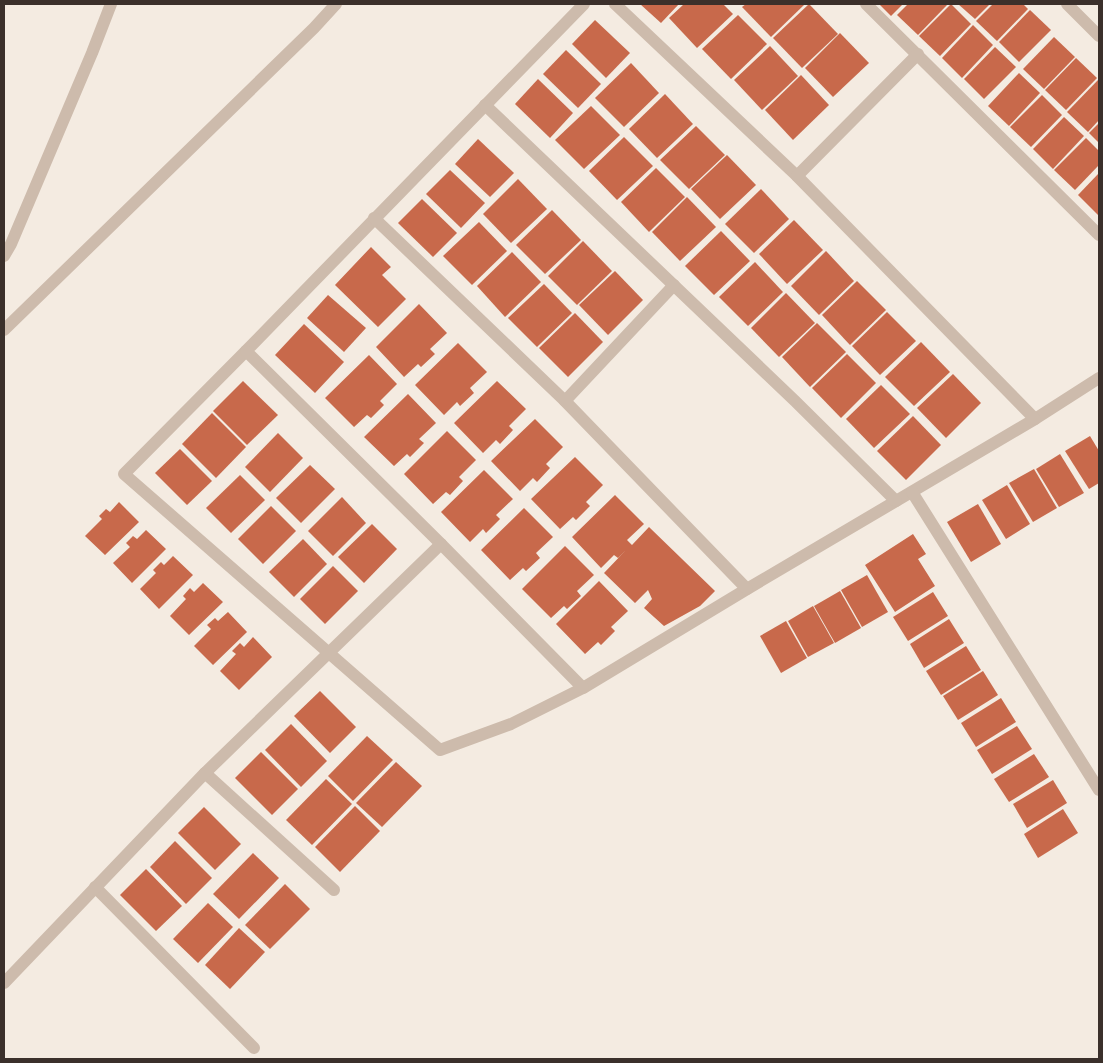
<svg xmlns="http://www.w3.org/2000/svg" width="1103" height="1063" font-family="'Asap Condensed',sans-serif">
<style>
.building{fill:#c8694b}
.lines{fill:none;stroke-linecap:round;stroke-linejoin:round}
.minor{stroke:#cdbbac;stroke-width:12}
</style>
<rect width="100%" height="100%" fill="#f4ebe1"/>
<g class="building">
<polygon points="640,4 679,4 661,23"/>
<polygon points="684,4 723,4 733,14 697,48 669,18"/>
<polygon points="746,4 805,4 771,37 742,7"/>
<polygon points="809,4 838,34 802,68 773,38"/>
<polygon points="879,4 903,4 891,16"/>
<polygon points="908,4 948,4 918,35 897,15"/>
<polygon points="951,4 971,24 940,56 919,36"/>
<polygon points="958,4 990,4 975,19"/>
<polygon points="993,4 1023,4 1028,9 997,41 976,21"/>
<polygon points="1030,10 1051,30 1019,62 999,42"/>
<polygon points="738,15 767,44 731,79 702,49"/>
<polygon points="595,20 630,53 606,78 572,44"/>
<polygon points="973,25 993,45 962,78 942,58"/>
<polygon points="840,33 869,63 833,97 805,68"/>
<polygon points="1054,37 1075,57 1044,89 1023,69"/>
<polygon points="770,46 798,76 762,110 734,80"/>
<polygon points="995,47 1016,67 984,99 964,79"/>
<polygon points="566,50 601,84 578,108 543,74"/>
<polygon points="1076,58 1097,78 1066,110 1045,90"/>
<polygon points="631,63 659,93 624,127 595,98"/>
<polygon points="1019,73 1040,93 1009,126 988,106"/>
<polygon points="801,75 829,105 793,140 765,110"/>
<polygon points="538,79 573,113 550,138 515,104"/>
<polygon points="1099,79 1099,120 1088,132 1067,112"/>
<polygon points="665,94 693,124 657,158 629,129"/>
<polygon points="1042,95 1062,115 1031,147 1010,127"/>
<polygon points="591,106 620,135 584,169 555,140"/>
<polygon points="1064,117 1084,136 1053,169 1033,149"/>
<polygon points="1099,123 1099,143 1089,133"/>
<polygon points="696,126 725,155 689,189 660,160"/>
<polygon points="624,137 653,166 617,200 589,171"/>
<polygon points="1086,138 1099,151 1099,165 1075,190 1054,170"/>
<polygon points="478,139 514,173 490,197 455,164"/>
<polygon points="727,155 756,185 720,219 691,189"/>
<polygon points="656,168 685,197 649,232 621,202"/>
<polygon points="450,170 485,203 461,228 426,194"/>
<polygon points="1099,173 1099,216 1078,195"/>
<polygon points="518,179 547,209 511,243 483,214"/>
<polygon points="761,189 789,219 754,253 725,224"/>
<polygon points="687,197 716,227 680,261 652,232"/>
<polygon points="422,199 457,233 433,257 398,223"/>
<polygon points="552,210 581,240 545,274 516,245"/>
<polygon points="794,220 823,250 787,284 759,254"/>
<polygon points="479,222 507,251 472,285 443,256"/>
<polygon points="721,231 750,261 714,295 685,266"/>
<polygon points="583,241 612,271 577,305 548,276"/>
<polygon points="371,247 391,267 382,275 406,299 378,327 335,285"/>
<polygon points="826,251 854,281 819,315 791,286"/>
<polygon points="512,252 541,282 505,317 477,286"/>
<polygon points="755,262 783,292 748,326 719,297"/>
<polygon points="615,271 643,300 608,335 579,305"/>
<polygon points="857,281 886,310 850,345 822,315"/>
<polygon points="544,284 572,313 537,347 508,318"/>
<polygon points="786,293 815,323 779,357 751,328"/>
<polygon points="328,295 366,328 344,352 307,318"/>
<polygon points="419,304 447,333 430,349 435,354 421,367 418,364 404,377 376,347"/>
<polygon points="887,312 916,341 880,375 852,346"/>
<polygon points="575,313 603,342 568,377 539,348"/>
<polygon points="817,323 846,352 810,387 782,357"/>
<polygon points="304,324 344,362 315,393 275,355"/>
<polygon points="921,342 950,372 914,406 885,377"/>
<polygon points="458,343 487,372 470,388 474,393 460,406 457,402 444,415 415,385"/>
<polygon points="847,354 876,383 841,418 812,388"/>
<polygon points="369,355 397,384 380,401 384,405 371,418 367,415 354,427 325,398"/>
<polygon points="953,374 981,403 946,438 917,408"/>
<polygon points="243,381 278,415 247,445 213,411"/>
<polygon points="497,381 526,409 509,426 513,430 500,444 496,440 483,453 454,423"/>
<polygon points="881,385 910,414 874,448 846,419"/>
<polygon points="408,394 436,423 419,439 424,443 410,457 407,454 394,466 364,437"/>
<polygon points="212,413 246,447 216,478 182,444"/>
<polygon points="913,416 941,445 906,480 877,451"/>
<polygon points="535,419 563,447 546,464 550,468 537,482 533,478 520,491 491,461"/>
<polygon points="447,431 476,460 459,477 463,481 450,495 446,492 433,504 404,474"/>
<polygon points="278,433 303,458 270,492 245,467"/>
<polygon points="1090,436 1099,451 1099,483 1089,489 1065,451"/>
<polygon points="180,449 212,481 187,505 155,473"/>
<polygon points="1060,454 1084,493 1059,507 1036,469"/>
<polygon points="575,457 603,485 586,502 590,506 576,520 573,517 560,529 531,499"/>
<polygon points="310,465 335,489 301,523 276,498"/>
<polygon points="1034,469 1057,508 1033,522 1009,483"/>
<polygon points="484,470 513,499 496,515 500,519 486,533 483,529 470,542 441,512"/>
<polygon points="240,475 265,500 231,533 206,508"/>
<polygon points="1007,485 1030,524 1006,539 982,500"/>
<polygon points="615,495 644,524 627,540 632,545 649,527 715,591 700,606 664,626 644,608 652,599 648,590 635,603 604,573 626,550 618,558 614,555 601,568 572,537"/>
<polygon points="342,497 366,523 333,556 308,531"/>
<polygon points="119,502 139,522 105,555 85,536 102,519 99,516 106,509 110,512"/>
<polygon points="978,504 1001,544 971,562 947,522"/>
<polygon points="271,506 296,531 263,564 238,539"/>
<polygon points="524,508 553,537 536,553 540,558 526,571 523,568 510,580 481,550"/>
<polygon points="372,524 397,549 364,583 338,557"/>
<polygon points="146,530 166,549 132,583 113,563 130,547 126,543 133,536 137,539"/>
<polygon points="913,534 926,554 918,559 935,586 895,612 865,565"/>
<polygon points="303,539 327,564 294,597 269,572"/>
<polygon points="565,546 594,575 577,591 581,596 567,609 564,606 551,618 522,589"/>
<polygon points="173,556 193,575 159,609 140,589 156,573 153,570 161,562 164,565"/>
<polygon points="333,566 358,591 325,624 300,599"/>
<polygon points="867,575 888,612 862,627 841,590"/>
<polygon points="599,581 628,611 611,627 615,631 601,645 598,642 585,654 556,624"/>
<polygon points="203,583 223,602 189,635 170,616 186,599 183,596 190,588 194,592"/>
<polygon points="840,591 861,628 835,643 814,606"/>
<polygon points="933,592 948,616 908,641 893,617"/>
<polygon points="813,606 834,643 808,657 788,621"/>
<polygon points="228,612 247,632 213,665 194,646 211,629 207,625 215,618 218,621"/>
<polygon points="949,619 964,643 924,668 910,644"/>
<polygon points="786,621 807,658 781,673 760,636"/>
<polygon points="253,637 272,657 239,690 220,671 236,654 232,651 240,643 244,647"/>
<polygon points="966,646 981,670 941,695 926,671"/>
<polygon points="983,671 998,695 958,720 943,696"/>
<polygon points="320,691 356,727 330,753 294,716"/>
<polygon points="1001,698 1016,722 976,747 961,723"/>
<polygon points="291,724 327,761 301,787 265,750"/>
<polygon points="1017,726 1032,749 992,774 977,750"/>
<polygon points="367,736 393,760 353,801 328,776"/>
<polygon points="261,752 298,789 272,815 235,778"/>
<polygon points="1034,754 1049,777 1009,802 994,779"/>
<polygon points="396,762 422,786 382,827 356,803"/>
<polygon points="326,779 352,804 312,845 286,820"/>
<polygon points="1053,780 1067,803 1027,828 1013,804"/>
<polygon points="355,806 380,831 340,872 315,847"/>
<polygon points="204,807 241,844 215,870 178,833"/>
<polygon points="1063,809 1078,833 1038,858 1024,834"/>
<polygon points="175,841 212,878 186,904 150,867"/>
<polygon points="253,853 279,878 239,919 213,894"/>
<polygon points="146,869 182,906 156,931 120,895"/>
<polygon points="285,884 310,909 270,949 245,925"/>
<polygon points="208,903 233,927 198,963 173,939"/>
<polygon points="239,928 265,952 230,989 205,965"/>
</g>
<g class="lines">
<g class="minor">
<polyline points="584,4 246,351 124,474 440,750 511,724 583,688 747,589 1035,419 1099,378"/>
<polyline points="615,4 797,176 1035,419"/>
<polyline points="866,4 1099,235"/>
<polyline points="1067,4 1099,36"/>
<polyline points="485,105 795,401 896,501"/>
<polyline points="797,176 918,54"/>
<polyline points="374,218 565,401 747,589"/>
<polyline points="4,256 11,244 92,53 111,4"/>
<polyline points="4,330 314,28 336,4"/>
<polyline points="246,351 441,544 583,688"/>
<polyline points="565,401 674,285"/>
<polyline points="912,492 1099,790"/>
<polyline points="205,773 334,890"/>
<polyline points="95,887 254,1048"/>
<polyline points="4,983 205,773 441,544"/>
</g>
</g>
<rect width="1103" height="1063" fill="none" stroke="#3b302b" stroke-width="10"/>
</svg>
